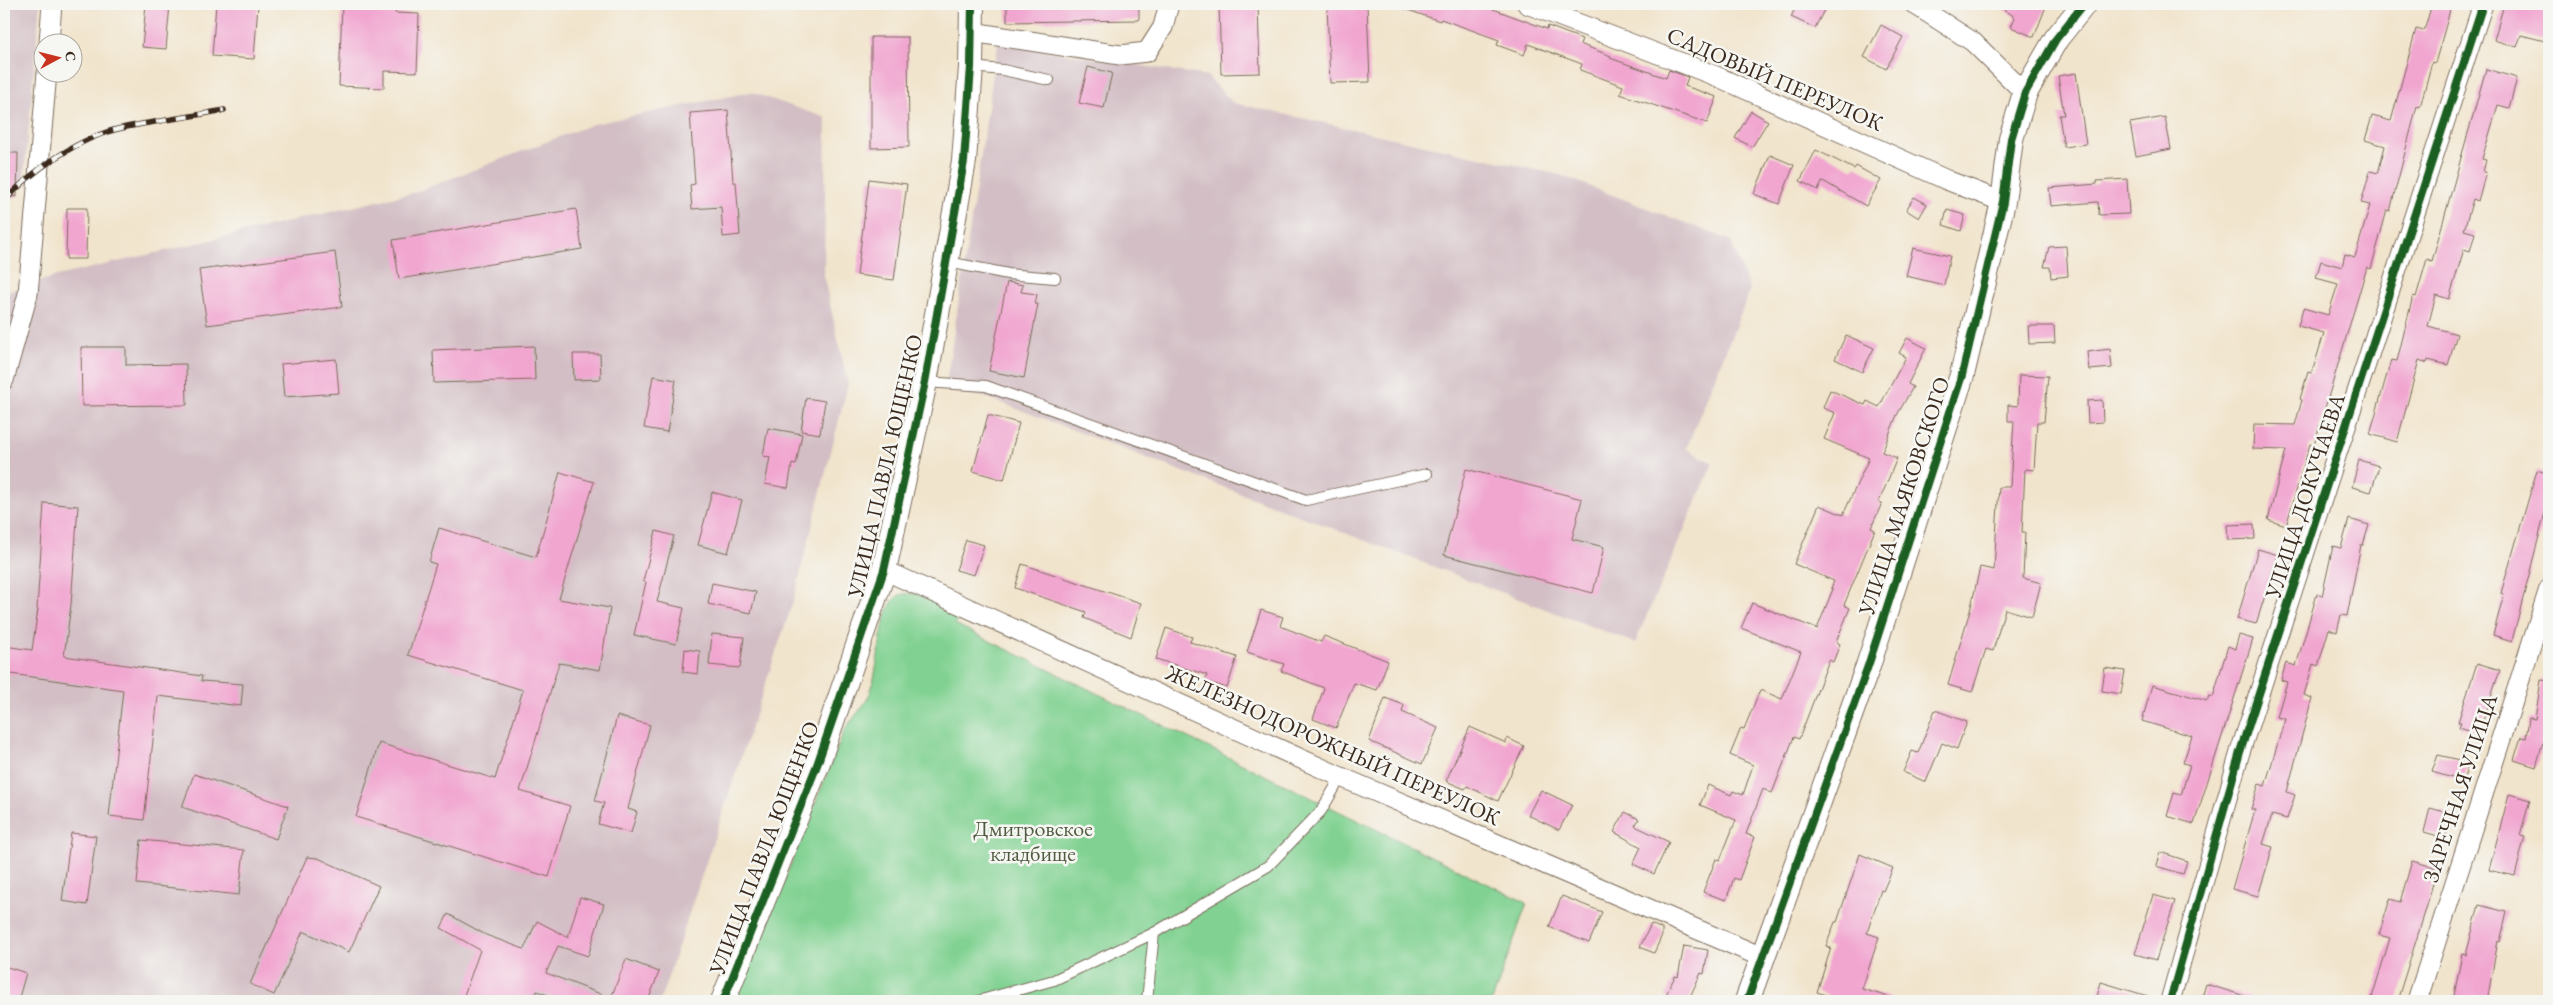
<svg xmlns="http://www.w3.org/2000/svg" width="2553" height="1005" font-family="'EB Garamond',serif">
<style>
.industrial{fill:#d2bec4}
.green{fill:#81d292;stroke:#5e7e58}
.building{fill:#f1a6d0}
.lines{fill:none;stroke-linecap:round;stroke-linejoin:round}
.service-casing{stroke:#7b6b5b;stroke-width:12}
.minor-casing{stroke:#7b6b5b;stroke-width:21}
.tertiary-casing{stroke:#7b6b5b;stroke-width:26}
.service{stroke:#fff;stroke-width:10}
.minor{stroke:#fff;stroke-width:19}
.tertiary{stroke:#fff;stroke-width:24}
.rail-casing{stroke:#3b2a1e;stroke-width:5.5}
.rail{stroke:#f6f6f2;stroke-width:4;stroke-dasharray:11;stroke-linecap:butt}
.cycleway-casing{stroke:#f6f6f2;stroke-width:11}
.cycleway{stroke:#1b5e20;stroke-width:8}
.labels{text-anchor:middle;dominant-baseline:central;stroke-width:5;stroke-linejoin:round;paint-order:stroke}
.street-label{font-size:22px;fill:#3b2a1e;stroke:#f6f6f2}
.park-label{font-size:22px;fill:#505c41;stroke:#f6f6f2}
</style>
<rect width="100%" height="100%" fill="#f6f6f2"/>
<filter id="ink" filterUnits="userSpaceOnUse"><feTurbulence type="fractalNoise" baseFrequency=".02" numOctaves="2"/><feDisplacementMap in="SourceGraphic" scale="10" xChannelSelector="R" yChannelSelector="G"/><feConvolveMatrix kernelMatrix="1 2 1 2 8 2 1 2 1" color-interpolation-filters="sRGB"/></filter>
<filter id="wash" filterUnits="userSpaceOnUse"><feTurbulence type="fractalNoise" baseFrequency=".0096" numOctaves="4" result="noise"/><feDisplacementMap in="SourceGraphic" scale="20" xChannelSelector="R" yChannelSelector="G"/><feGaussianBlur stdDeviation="1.12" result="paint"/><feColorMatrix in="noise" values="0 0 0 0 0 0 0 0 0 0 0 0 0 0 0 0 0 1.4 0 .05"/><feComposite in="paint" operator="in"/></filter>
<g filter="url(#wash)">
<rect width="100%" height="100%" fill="#f1e4cc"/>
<g class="industrial">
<polygon points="4,4 40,4 23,187 4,186"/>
<polygon points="998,43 1207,76 1233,103 1560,175 1730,240 1750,290 1686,449 1713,463 1635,643 986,397 945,391"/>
<polygon points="751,92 826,118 824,278 848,384 794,598 660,1001 4,1001 4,293 57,276 416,192 593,124"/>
</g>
<path class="green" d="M913 593 962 612 955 624 1527 903 1492 1001H736L845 729C852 719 862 709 868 698 880 675 878 608 898 596 902 593 909 594 913 593Z"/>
<g id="blocks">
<g class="building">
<polygon points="146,4 170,4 166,49 142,47"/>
<polygon points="216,4 258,4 254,59 212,56"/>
<polygon points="342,4 396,4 395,13 419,14 417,72 384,71 384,88 339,86"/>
<polygon points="1007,4 1139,4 1139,20 1007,22"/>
<polygon points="1219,4 1258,4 1260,73 1221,74"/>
<polygon points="1327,4 1367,4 1370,82 1330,83"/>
<polygon points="1397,4 1480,4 1547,29 1548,26 1582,39 1580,44 1611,56 1610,58 1666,78 1669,70 1688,77 1685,86 1717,97 1707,123 1620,94 1623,86 1580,70 1582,64 1528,44 1524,55 1497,45 1499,40 1441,19 1440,21 1396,6"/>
<polygon points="1797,4 1827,4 1815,28 1791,17"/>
<polygon points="1996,4 2047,4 2034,37 2011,27 2015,17"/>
<polygon points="2432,4 2451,4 2448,18 2435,63 2432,62 2420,107 2417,106 2390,211 2387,210 2371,269 2367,267 2314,445 2310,444 2286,526 2268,520 2286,450 2253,449 2254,424 2295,425 2302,400 2300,399 2308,372 2312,373 2324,333 2298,326 2303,308 2328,315 2338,284 2316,278 2321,261 2342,267 2345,254 2355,257 2370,205 2361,203 2370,171 2378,173 2385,146 2365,140 2372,116 2391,121 2416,29 2424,31"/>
<polygon points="2504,4 2549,4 2549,28 2545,41 2521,35 2517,47 2494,40"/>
<polygon points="1881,25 1903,37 1886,69 1864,57"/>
<polygon points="871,37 908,37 909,147 871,148"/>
<polygon points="1088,67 1112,73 1104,108 1079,103"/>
<polygon points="2486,69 2517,78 2509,108 2498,105 2482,159 2486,160 2483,172 2486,172 2478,201 2473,199 2464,230 2475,233 2470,251 2464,249 2449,299 2436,295 2428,326 2457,334 2448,365 2428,360 2427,363 2419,360 2397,442 2370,434 2391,360 2397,361 2413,296 2416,297 2427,259 2432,261"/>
<polygon points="2076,73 2086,144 2064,147 2059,115 2064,115 2058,76"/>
<polygon points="728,110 733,182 736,182 740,235 723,237 721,207 692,209 690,185 695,184 690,113"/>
<polygon points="1751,111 1768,121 1752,147 1735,138"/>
<polygon points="2165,117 2171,149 2136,156 2130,123"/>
<polygon points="1816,150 1854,169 1856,166 1881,180 1866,206 1823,181 1818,190 1800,181"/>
<polygon points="4,153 18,153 17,197 4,196"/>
<polygon points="1770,155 1794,165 1779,204 1754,194"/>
<polygon points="869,179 907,184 894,280 857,275"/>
<polygon points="2127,179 2129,214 2099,215 2098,202 2051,206 2049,188 2097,184 2097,181"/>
<polygon points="1914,197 1927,204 1919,218 1906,210"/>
<polygon points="67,208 87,208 86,259 66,259"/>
<polygon points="576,209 582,249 399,279 393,240"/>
<polygon points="1947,210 1965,215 1961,231 1943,225"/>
<polygon points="2066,246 2068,276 2051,278 2050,267 2044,267 2049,247"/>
<polygon points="1913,248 1950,256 1944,285 1906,276"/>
<polygon points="335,252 342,307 207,325 199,270"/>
<polygon points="1007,282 1023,285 1021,292 1037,294 1035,304 1038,304 1024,378 989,371"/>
<polygon points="2028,326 2054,326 2055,343 2029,344"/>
<polygon points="1846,335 1874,348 1862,372 1835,359"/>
<polygon points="1907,338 1926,348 1908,384 1913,387 1897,415 1882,452 1897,458 1879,502 1882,503 1871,528 1875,530 1844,605 1850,608 1836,642 1840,644 1833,662 1829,660 1799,739 1794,737 1772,793 1763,789 1746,834 1755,837 1739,880 1734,878 1726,900 1703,892 1716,859 1720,860 1736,820 1700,805 1708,785 1731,795 1733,791 1743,795 1753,765 1730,755 1741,728 1744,729 1760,690 1782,699 1801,652 1741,628 1752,603 1817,629 1833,589 1831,588 1834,581 1794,564 1819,505 1843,515 1869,458 1824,439 1835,413 1823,408 1830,390 1865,405 1867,401 1879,407 1906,357 1899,353"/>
<polygon points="534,346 535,380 434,383 433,350"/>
<polygon points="81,347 126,347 126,365 186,364 187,405 82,406"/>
<polygon points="2110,349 2112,368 2089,370 2087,352"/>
<polygon points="573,354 600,354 601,379 574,380"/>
<polygon points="336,359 339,393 284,397 281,364"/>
<polygon points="2019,375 2048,376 2044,422 2037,422 2034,470 2025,469 2022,532 2025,532 2023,578 2041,583 2032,617 2005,609 1993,651 1986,649 1972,692 1948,685 1971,607 1980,567 1994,570 1999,487 2010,487 2014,421 2008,421 2008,405 2018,406"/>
<polygon points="653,376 676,380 667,432 644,428"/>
<polygon points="806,398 825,401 820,434 801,431"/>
<polygon points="2102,400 2103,422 2088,423 2087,401"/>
<polygon points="988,415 1019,423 1004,480 973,471"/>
<polygon points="768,428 802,434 796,465 792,464 788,488 765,484 770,457 763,456"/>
<polygon points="2359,460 2379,466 2371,492 2352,487"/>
<polygon points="1466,469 1582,499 1572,539 1604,547 1593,593 1444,555"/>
<polygon points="2537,470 2549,474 2549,510 2546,509 2512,641 2493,635 2504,594 2501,593"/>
<polygon points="560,472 594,482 559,599 610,608 600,670 559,663 520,791 570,806 549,877 356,817 379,743 495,779 523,690 408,655 436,564 429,562 439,528 536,557"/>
<polygon points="712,492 742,500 728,553 698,545"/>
<polygon points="44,503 78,506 71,605 64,656 202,676 201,681 243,684 241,706 158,696 144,820 109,816 123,690 4,673 4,646 32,650 38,609 37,609"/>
<polygon points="2349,519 2369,525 2363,545 2361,545 2347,616 2341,615 2337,632 2329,629 2318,666 2313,664 2304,695 2312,698 2287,792 2295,795 2287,819 2272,815 2263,844 2273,847 2258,896 2232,889 2255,810 2251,809 2259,784 2265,786 2285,719 2277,717 2287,682 2281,680 2286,663 2296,666 2317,594 2322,596 2333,546 2341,548"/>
<polygon points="2254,524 2255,539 2228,540 2227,525"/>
<polygon points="656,531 674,536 657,602 684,608 676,644 634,635 646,582 643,581"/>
<polygon points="966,540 984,545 974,575 956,570"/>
<polygon points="2258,549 2278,555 2256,624 2237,619"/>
<polygon points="1022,564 1141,603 1131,637 1084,618 1086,612 1015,588"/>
<polygon points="712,583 756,592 751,613 708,604"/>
<polygon points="1261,610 1283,617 1280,626 1321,642 1324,636 1388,661 1377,690 1354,683 1336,728 1313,719 1324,688 1281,671 1284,664 1247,652"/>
<polygon points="1166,628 1192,637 1190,642 1237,657 1227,688 1205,681 1207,675 1156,659"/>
<polygon points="712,634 744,637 740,668 709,665"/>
<polygon points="2239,635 2253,639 2194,824 2167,816 2174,793 2181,795 2190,765 2183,763 2192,736 2142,721 2152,685 2207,701 2209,696 2213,697 2228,646 2235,649"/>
<polygon points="685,649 700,651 698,674 683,672"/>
<polygon points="2477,663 2500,670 2479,733 2459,727 2461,722 2458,722"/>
<polygon points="2105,668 2125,671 2121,694 2102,691"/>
<polygon points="2541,680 2549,681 2549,735 2545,735 2536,767 2514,760 2521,737 2526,738 2529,718 2535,719"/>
<polygon points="1385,698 1404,705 1402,712 1438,728 1422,764 1369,741"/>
<polygon points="1935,710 1967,722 1957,749 1942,743 1926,782 1903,772 1912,751 1918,753"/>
<polygon points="617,716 650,725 628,809 637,812 631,833 598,824 604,803 595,801"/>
<polygon points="1470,727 1506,743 1507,738 1524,746 1498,801 1467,786 1465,789 1446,781"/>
<polygon points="2438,755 2469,762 2463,781 2432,772"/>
<polygon points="194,774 288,806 276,839 182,807"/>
<polygon points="1541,790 1572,805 1559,830 1528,815"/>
<polygon points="2509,794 2530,800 2520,835 2525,836 2515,876 2489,870"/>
<polygon points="2430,808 2452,814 2445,838 2424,832"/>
<polygon points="1625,812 1639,819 1635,826 1669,842 1654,874 1633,864 1641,847 1614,832"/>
<polygon points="71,833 96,836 87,905 62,901"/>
<polygon points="141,840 244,850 239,895 137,884"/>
<polygon points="2160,852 2187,861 2183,874 2156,866"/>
<polygon points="1860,854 1893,868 1883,891 1881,890 1867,933 1879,937 1862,989 1892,998 1891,1001 1843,1001 1817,992 1831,948 1826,946 1835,922 1837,922"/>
<polygon points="307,857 318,858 379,886 349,952 303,931 274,995 250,984"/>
<polygon points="2412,861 2437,868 2426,909 2397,1001 2371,1001 2390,938 2379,935 2390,899 2400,902"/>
<polygon points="2153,895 2175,901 2156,960 2135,954"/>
<polygon points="1562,896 1602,912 1589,943 1549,927"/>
<polygon points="580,897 604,904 588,956 558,946 546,973 611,998 626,959 659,972 648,1001 563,1001 537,991 533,1001 462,1001 480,950 441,928 448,914 486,935 524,949 537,921 568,937"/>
<polygon points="2479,905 2507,912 2500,942 2498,941 2487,1001 2453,1001 2462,954 2466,955"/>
<polygon points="1651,924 1662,929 1662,935 1654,953 1640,947"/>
<polygon points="1684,946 1708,950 1704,974 1701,973 1688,1001 1675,1001 1665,997 1675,976 1678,977"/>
<polygon points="4,966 26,973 18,1001 4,1001"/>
<polygon points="2101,982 2151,997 2150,1001 2112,1001 2097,997"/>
<polygon points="2206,984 2251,998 2250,1001 2201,1001"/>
</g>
</g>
</g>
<g filter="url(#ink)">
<use href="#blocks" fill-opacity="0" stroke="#7b6b5b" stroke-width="1"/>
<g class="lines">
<g class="service-casing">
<g id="service">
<polyline points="971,67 1003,70 1049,80"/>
<polyline points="948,262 1008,274 1055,278"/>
<polyline points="925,382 986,386 1306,500 1427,474"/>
<polyline points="978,1001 1054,980 1154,933 1268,866 1321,811 1341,777"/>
<polyline points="1147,1001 1154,933"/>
</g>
</g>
<g class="minor-casing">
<g id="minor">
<polyline points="1527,4 1716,76 1949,181 2003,202"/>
<polyline points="1914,4 1973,42 2025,93"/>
<polyline points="972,32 1120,55 1147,52 1163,27 1169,4"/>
<polyline points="49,42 52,4"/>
<polyline points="4,380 28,294 47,72"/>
<polyline points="884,570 1341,777 1764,958"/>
<polyline points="2170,1001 2240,752 2483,4"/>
<polyline points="2417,1001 2549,589"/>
</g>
</g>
<g class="tertiary-casing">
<g id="tertiary">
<polyline points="723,1001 817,765 884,570 925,382 964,161 971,67 972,4"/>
<polyline points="1747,1001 1868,666 1962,375 2003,202 2011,139 2025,93 2056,39 2084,4"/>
</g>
</g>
<use href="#service" class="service"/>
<use href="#minor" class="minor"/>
<use href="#tertiary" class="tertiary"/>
<g class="rail-casing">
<path id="rail" d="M4 202C30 171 82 136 122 128 155 121 190 117 224 110"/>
</g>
<use href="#rail" class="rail"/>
<g class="cycleway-casing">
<g id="cycleway">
<polyline points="723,1001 817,765 884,570 925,382 964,161 971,67 972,4"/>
<polyline points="1747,1001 1868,666 1962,375 2003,202 2011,139 2025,93 2056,39 2084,4"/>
<polyline points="2170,1001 2240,752 2483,4"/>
</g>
</g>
<use href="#cycleway" class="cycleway"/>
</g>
</g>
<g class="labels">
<g class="street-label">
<text transform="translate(1775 79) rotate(23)">САДОВЫЙ ПЕРЕУЛОК</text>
<text transform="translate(885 466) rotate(-77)">УЛИЦА ПАВЛА ЮЩЕНКО</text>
<text transform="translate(1904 496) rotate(-72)">УЛИЦА МАЯКОВСКОГО</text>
<text transform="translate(2305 496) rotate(-72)">УЛИЦА ДОКУЧАЕВА</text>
<text transform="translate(1333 745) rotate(24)">ЖЕЛЕЗНОДОРОЖНЫЙ ПЕРЕУЛОК</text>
<text transform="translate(2460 788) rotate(-72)">ЗАРЕЧНАЯ УЛИЦА</text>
<text transform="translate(764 848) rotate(-69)">УЛИЦА ПАВЛА ЮЩЕНКО</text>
</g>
<g class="park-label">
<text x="1033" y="828">Дмитровское<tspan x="1033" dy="25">кладбище</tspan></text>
</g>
</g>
<rect width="2553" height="1005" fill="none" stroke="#f6f6f2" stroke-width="20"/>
<g transform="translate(58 58) rotate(83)"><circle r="24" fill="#f6f6f2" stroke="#aba49d"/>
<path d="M0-4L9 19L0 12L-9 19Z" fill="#c8321e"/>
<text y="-8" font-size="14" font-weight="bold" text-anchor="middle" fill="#3b2a1e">С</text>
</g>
</svg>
